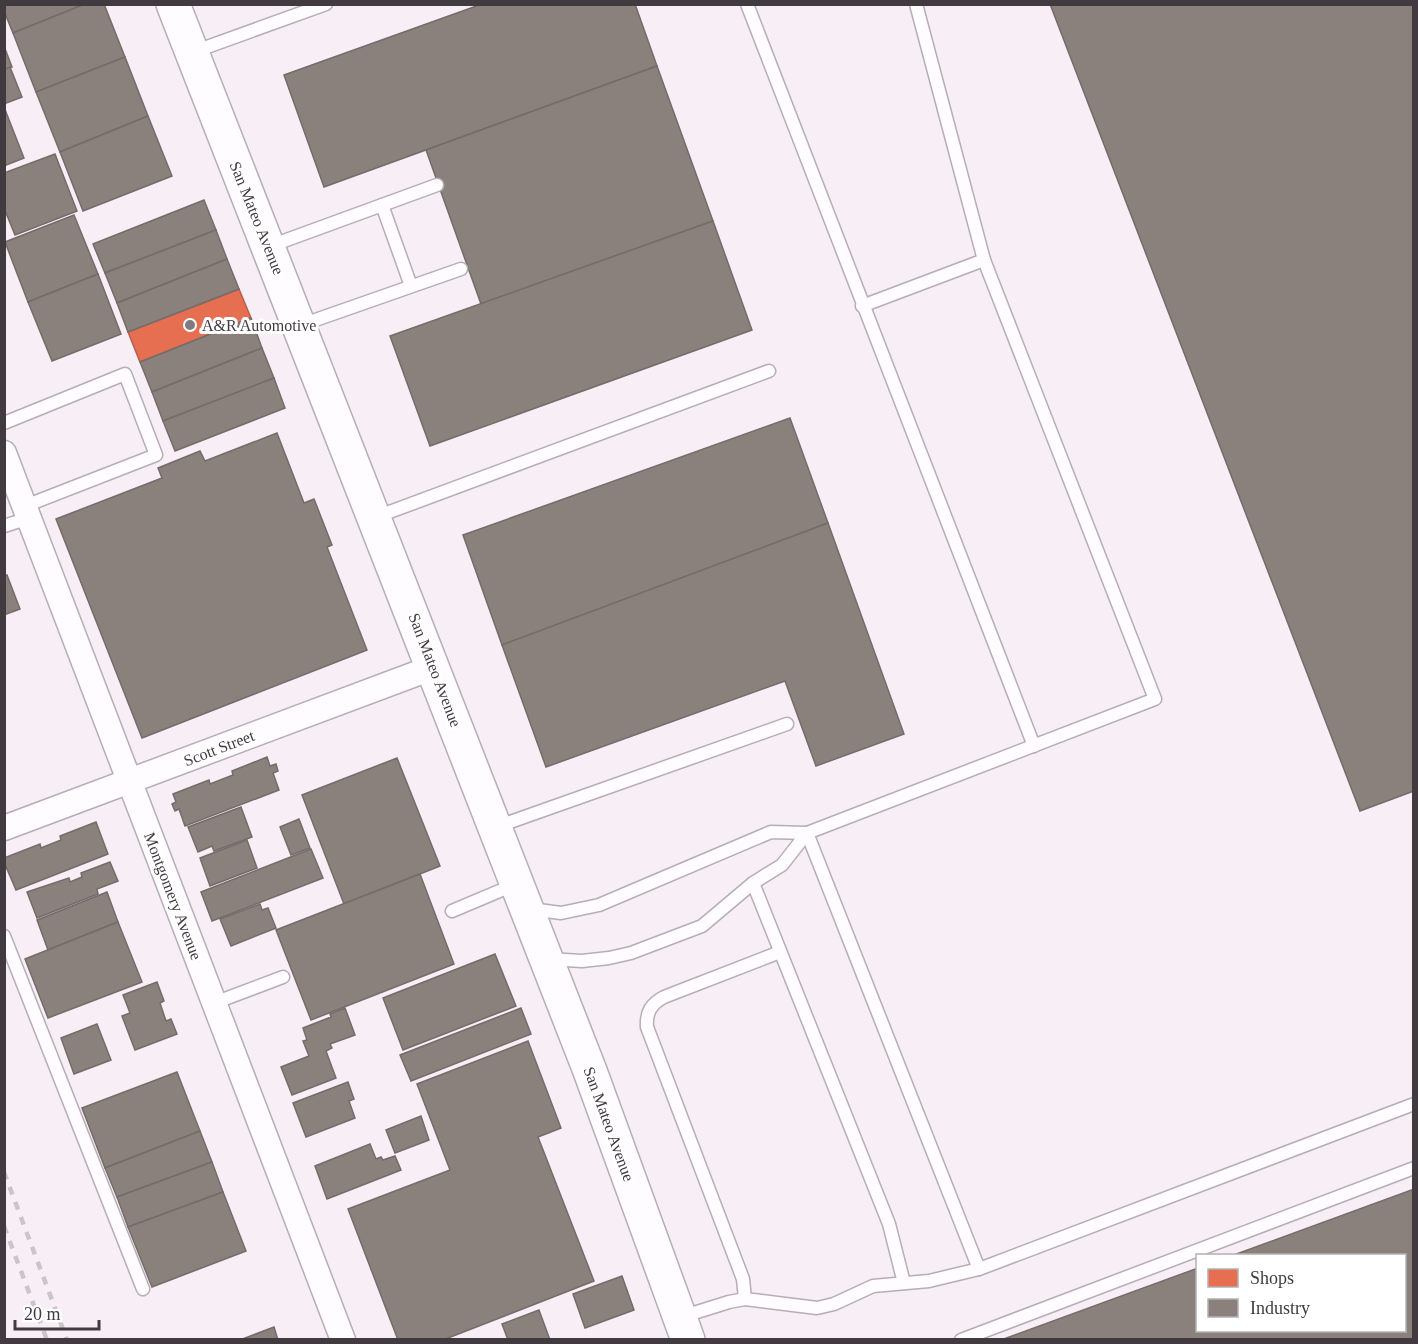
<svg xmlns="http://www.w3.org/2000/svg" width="1418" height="1344" font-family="'Times New Roman',serif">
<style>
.shops{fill:#e76f51;stroke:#b55f4c;stroke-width:1.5}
.industry{fill:#8a817c;stroke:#746c6a;stroke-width:1.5}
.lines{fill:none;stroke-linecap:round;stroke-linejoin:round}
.service-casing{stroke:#b5aeb4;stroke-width:15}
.minor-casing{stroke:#b5aeb4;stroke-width:27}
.secondary-casing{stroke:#b5aeb4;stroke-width:36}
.service{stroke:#fefcfe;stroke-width:12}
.minor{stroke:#fefcfe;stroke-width:24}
.secondary{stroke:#fefcfe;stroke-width:33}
.rail{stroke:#c8c6c8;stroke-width:4.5;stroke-dasharray:8 8;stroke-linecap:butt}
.poi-dot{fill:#817a80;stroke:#fff;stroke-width:2}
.labels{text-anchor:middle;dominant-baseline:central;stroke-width:6;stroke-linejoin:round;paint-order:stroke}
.street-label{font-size:16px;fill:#413b40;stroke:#fff}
.poi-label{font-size:16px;fill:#413b40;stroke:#fff;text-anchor:start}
</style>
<rect width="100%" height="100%" fill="#f8eef6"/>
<polygon class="shops" points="239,289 251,318 140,362 128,332"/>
<g class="industry">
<polygon points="4,4 85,4 13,33 4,11"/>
<polygon points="85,4 104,4 125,57 36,92 13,33"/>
<polygon points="482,4 635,4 657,66 324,187 284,75"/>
<polygon points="1050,4 1414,4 1414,791 1360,811"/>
<polygon points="4,46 12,67 4,70"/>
<polygon points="125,57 148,116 60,152 36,92"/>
<polygon points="657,66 713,221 481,304 426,150"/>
<polygon points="10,67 22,97 4,104 4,70"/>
<polygon points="4,107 24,158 4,166"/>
<polygon points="148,116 172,176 83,211 60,152"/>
<polygon points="55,154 77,211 15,235 4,208 4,173"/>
<polygon points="204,200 216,230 105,273 93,244"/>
<polygon points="74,215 98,274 28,302 5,242"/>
<polygon points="713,221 752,330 430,446 390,336"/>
<polygon points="216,230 227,259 117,303 105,273"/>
<polygon points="227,259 239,289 128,332 117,303"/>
<polygon points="98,274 121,334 52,361 28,302"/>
<polygon points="251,318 262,348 152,392 140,362"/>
<polygon points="262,348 274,378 163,421 152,392"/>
<polygon points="274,378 285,408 175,451 163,421"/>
<polygon points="790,418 828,523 502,645 463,535"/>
<polygon points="277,433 304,503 314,499 332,545 327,547 367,650 142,738 56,519 162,478 158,468 200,451 205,461"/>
<polygon points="828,523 904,734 816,766 785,681 546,767 502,645"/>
<polygon points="7,575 20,609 4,615 4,576"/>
<polygon points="267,757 270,766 276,764 278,771 273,773 279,790 185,826 179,809 175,811 172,804 176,802 173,794 209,780 210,784 233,775 232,771"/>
<polygon points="397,758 440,866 344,904 302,795"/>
<polygon points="241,807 252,837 214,851 212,846 198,852 188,827"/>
<polygon points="299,819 310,848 291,855 280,827"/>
<polygon points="96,822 108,854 16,890 4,862 4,858 40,844 41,848 61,840 60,836"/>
<polygon points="247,840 257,868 210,886 200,858"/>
<polygon points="311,849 323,878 212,921 201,892"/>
<polygon points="110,862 118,881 97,889 98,894 37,918 27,892 69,878 70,882 82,877 81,873"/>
<polygon points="420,874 454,964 311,1020 276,930"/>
<polygon points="107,892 118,922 48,950 37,920"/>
<polygon points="260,904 262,910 268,908 276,928 231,946 220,919"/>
<polygon points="118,922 142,982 48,1018 25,959"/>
<polygon points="495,954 516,1006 403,1050 383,998"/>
<polygon points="157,982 164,1001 160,1003 166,1021 171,1019 177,1034 135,1050 122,1016 130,1013 123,995"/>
<polygon points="345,1008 355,1035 330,1044 332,1048 326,1051 336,1078 292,1095 281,1067 309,1056 303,1041 307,1040 303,1028 331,1017 330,1014"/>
<polygon points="521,1008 531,1034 411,1081 400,1055"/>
<polygon points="97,1024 111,1060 74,1074 61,1038"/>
<polygon points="528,1041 561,1128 538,1137 594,1281 443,1340 398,1340 348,1209 450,1170 417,1084"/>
<polygon points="177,1072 200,1131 105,1168 82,1108"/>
<polygon points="348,1082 354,1099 349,1101 355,1118 306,1137 293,1103"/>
<polygon points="421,1116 429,1140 395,1153 386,1130"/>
<polygon points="200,1131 212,1162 117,1197 105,1168"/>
<polygon points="370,1144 376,1159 381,1157 383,1160 395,1156 401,1170 327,1199 315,1166"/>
<polygon points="212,1162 223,1192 128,1227 117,1197"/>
<polygon points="1414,1189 1414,1340 1001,1340 1198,1268 1198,1330 1404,1330 1404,1256 1231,1256"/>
<polygon points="223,1192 246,1251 152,1287 128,1227"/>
<polygon points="622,1276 634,1310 585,1328 573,1294"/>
<polygon points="539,1310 550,1340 508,1340 502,1324"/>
<polygon points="274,1327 278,1340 240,1340"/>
</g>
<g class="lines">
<g class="service-casing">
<g id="service">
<polyline points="747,4 1034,746"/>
<polyline points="193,52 326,4"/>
<polyline points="382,205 411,286"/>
<polyline points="270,246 437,185"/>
<polyline points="862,306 984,260"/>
<polyline points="301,325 461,269"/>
<polyline points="4,423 125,374 156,455 25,506"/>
<polyline points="376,517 769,371"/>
<polyline points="4,526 29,518"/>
<polyline points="496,827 787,724"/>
<polyline points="807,833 979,1269"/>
<polyline points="753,883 889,1224 904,1283"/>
<polyline points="531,909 561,913 599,905 771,832 807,833 1155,699 984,260 916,4"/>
<polyline points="452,911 516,884"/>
<polyline points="4,936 143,1289"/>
<polyline points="548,959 582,961 609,958 631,953 702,926 753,883 782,865 807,833"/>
<polyline points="214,1003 283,977"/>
<path d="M745 1299 743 1279 647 1027C646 1012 651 1004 664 997L780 952"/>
<polyline points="681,1317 729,1302 745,1299 817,1308 834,1304 873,1286 929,1281 979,1269 1414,1104"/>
<polyline points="961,1340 1414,1168"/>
</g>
</g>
<g class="minor-casing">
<g id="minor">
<polyline points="4,453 343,1340"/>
<polyline points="4,828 434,667"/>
</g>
</g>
<g class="secondary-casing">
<polyline id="secondary" points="173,4 590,1071 688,1340"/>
</g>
<use href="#service" class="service"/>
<use href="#minor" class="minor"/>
<use href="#secondary" class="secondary"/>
<g class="rail">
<polyline points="4,1172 67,1340"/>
<polyline points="4,1226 47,1340"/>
</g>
</g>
<circle class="poi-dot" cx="190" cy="325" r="6"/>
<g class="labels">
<g class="street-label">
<text transform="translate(257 218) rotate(68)">San Mateo Avenue</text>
<text transform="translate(435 670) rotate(69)">San Mateo Avenue</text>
<text transform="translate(219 748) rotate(-21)">Scott Street</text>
<text transform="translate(173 896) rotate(69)">Montgomery Avenue</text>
<text transform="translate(609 1124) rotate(70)">San Mateo Avenue</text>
</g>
<g class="poi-label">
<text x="202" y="325">A&amp;R Automotive</text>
</g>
</g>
<rect width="1418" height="1344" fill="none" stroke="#413b40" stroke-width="12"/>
<rect x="1196" y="1254" width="210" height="78" fill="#ffffff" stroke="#b3b1b3" stroke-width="1.5"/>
<rect x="1208" y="1269" width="30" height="18" fill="#e76f51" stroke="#b3b1b3" stroke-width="1.5"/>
<text x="1250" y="1284" font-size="18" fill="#413b40">Shops</text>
<rect x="1208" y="1299" width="30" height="18" fill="#8a817c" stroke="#b3b1b3" stroke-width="1.5"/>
<text x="1250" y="1314" font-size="18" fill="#413b40">Industry</text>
<path d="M15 1320v9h84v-9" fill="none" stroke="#413b40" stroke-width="3"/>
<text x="24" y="1320" font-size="18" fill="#413b40" stroke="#ffffff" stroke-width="4.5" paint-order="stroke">20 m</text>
</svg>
